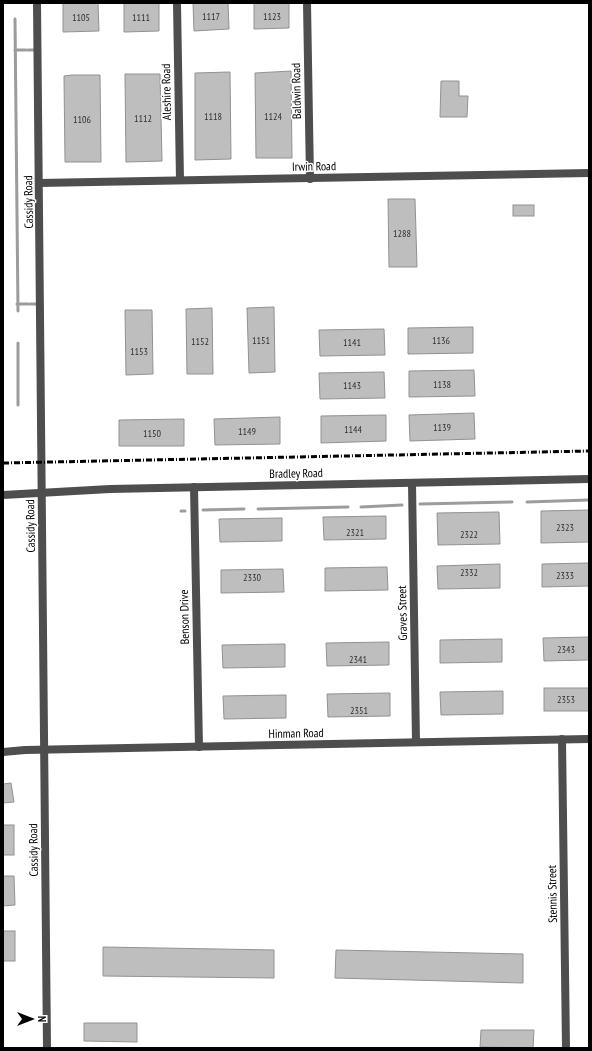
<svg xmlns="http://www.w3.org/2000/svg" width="592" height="1051" font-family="'PT Sans Narrow',sans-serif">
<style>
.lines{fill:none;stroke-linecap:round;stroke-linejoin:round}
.stream{stroke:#9c9c9c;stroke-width:3}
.building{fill:#bebebe;stroke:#929292}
.minor{stroke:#4e4e4e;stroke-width:8}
.tertiary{stroke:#4e4e4e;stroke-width:8}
.rail{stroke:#000;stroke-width:3;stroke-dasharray:6 2 1 2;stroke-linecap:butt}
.labels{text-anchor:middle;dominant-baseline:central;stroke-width:3;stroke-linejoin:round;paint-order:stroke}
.number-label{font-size:10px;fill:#303030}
.street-label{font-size:12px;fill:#000;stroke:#fff}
</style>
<rect width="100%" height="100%" fill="#fff"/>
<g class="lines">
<g class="stream">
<polyline points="15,19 18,311"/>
<polyline points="15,50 26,50"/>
<polyline points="28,50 36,50"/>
<polyline points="17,304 28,304"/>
<polyline points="30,304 39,304"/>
<polyline points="18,343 18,405"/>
<polyline points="527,502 589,500"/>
<polyline points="420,504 512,502"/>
<polyline points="361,507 402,505"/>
<polyline points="258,509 348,507"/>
<polyline points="203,510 244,509"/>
<polyline points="181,511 185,511"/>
</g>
</g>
<g class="building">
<polygon points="63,3 98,3 99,31 63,32"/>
<polygon points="124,3 159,3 159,31 124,32"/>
<polygon points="193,3 228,3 229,29 194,31"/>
<polygon points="254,3 289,3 289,28 254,29"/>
<polygon points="291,71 292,158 256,158 255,73"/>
<polygon points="230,72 231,159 195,160 195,73"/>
<polygon points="125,74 160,74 162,161 126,162"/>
<polygon points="72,75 100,75 101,162 65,162 64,76"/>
<polygon points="441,81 459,81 459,96 468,96 467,117 440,117"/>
<polygon points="388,199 415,199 417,267 389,267"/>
<rect x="513" y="205" width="21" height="11"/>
<polygon points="274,307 275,372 249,373 247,308"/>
<polygon points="212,308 213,374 187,374 186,309"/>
<polygon points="125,310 152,310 153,374 126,375"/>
<polygon points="473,327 473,353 408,354 408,328"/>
<polygon points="384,329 385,355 320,356 319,330"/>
<polygon points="474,370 475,396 409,397 409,371"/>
<polygon points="384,372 385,398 320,399 319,373"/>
<polygon points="474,413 475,439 410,441 409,415"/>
<polygon points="386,415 386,441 321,443 321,416"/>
<polygon points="280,417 280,444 215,445 214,419"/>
<polygon points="184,419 184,446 119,446 119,420"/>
<polygon points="589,510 589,542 541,543 541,511"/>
<polygon points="499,512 500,544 438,545 437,513"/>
<polygon points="386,516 386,539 324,540 323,517"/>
<polygon points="282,518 282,541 220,542 219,519"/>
<polygon points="589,563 589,586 542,587 542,564"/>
<polygon points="500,564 500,588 438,589 437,566"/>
<polygon points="387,567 388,590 325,591 325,568"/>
<polygon points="283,569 284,592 221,593 221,570"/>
<polygon points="589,637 589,660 544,661 543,638"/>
<polygon points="502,639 502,662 440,663 440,640"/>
<polygon points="389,642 389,665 327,666 326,643"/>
<polygon points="285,644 285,667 223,668 222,645"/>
<rect x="544" y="688" width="45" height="23"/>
<polygon points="503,691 503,714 441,715 440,692"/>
<polygon points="390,693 390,716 328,717 327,694"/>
<polygon points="286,695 286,718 224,719 223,696"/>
<polygon points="11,783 14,802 3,803 3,784"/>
<rect x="3" y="825" width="11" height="30"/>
<polygon points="3,876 14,876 15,905 3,906"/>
<rect x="3" y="931" width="12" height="30"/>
<polygon points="103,947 274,950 274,978 103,976"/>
<polygon points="336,950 523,954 523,983 335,978"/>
<polygon points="84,1023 137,1023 137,1042 84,1041"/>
<polygon points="481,1030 534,1030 533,1048 480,1047"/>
</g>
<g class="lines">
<g class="minor">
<polyline points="177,3 180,180"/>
<polyline points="307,3 310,179"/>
<polyline points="39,183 589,173"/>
<polyline points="412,483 416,742"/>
<polyline points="194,487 199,747"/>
<polyline points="562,739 566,1048"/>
<polyline points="3,752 25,750 589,739"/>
</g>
<g class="tertiary">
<polyline points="37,3 47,1048"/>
<polyline points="3,495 110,489 589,479"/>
</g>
<polyline class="rail" points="3,463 589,451"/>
</g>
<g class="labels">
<g class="number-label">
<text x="211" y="16">1117</text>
<text x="272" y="16">1123</text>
<text x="81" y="17">1105</text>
<text x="141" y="17">1111</text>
<text x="213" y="116">1118</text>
<text x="273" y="116">1124</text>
<text x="143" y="118">1112</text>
<text x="82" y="119">1106</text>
<text x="402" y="233">1288</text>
<text x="261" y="340">1151</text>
<text x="441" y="340">1136</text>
<text x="200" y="341">1152</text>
<text x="352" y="342">1141</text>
<text x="139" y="351">1153</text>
<text x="442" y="384">1138</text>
<text x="352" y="385">1143</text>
<text x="442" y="427">1139</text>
<text x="353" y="429">1144</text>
<text x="247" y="431">1149</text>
<text x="152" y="433">1150</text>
<text x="565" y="527">2323</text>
<text x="355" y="532">2321</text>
<text x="469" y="534">2322</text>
<text x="469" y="572">2332</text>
<text x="565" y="575">2333</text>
<text x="252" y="577">2330</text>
<text x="566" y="649">2343</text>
<text x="358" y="659">2341</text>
<text x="566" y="699">2353</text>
<text x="359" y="710">2351</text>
</g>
<g class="street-label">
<text transform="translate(296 91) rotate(-91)">Baldwin Road</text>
<text transform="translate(166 92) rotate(-91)">Aleshire Road</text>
<text transform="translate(314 166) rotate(-1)">Irwin Road</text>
<text transform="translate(28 202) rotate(-91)">Cassidy Road</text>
<text transform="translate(296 473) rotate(-1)">Bradley Road</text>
<text transform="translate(30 526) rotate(-91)">Cassidy Road</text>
<text transform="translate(402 613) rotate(-91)">Graves Street</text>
<text transform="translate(184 617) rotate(-91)">Benson Drive</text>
<text transform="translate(296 733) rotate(-1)">Hinman Road</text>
<text transform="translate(33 850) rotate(-91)">Cassidy Road</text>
<text transform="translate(552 894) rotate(-91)">Stennis Street</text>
</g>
</g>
<rect width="592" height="1051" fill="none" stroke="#000000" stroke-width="8"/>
<g transform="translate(32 1019) rotate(90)" stroke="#ffffff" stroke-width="3" paint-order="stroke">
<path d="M0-3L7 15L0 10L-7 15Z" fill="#000000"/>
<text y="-6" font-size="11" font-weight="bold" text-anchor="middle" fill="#000000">N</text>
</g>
</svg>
